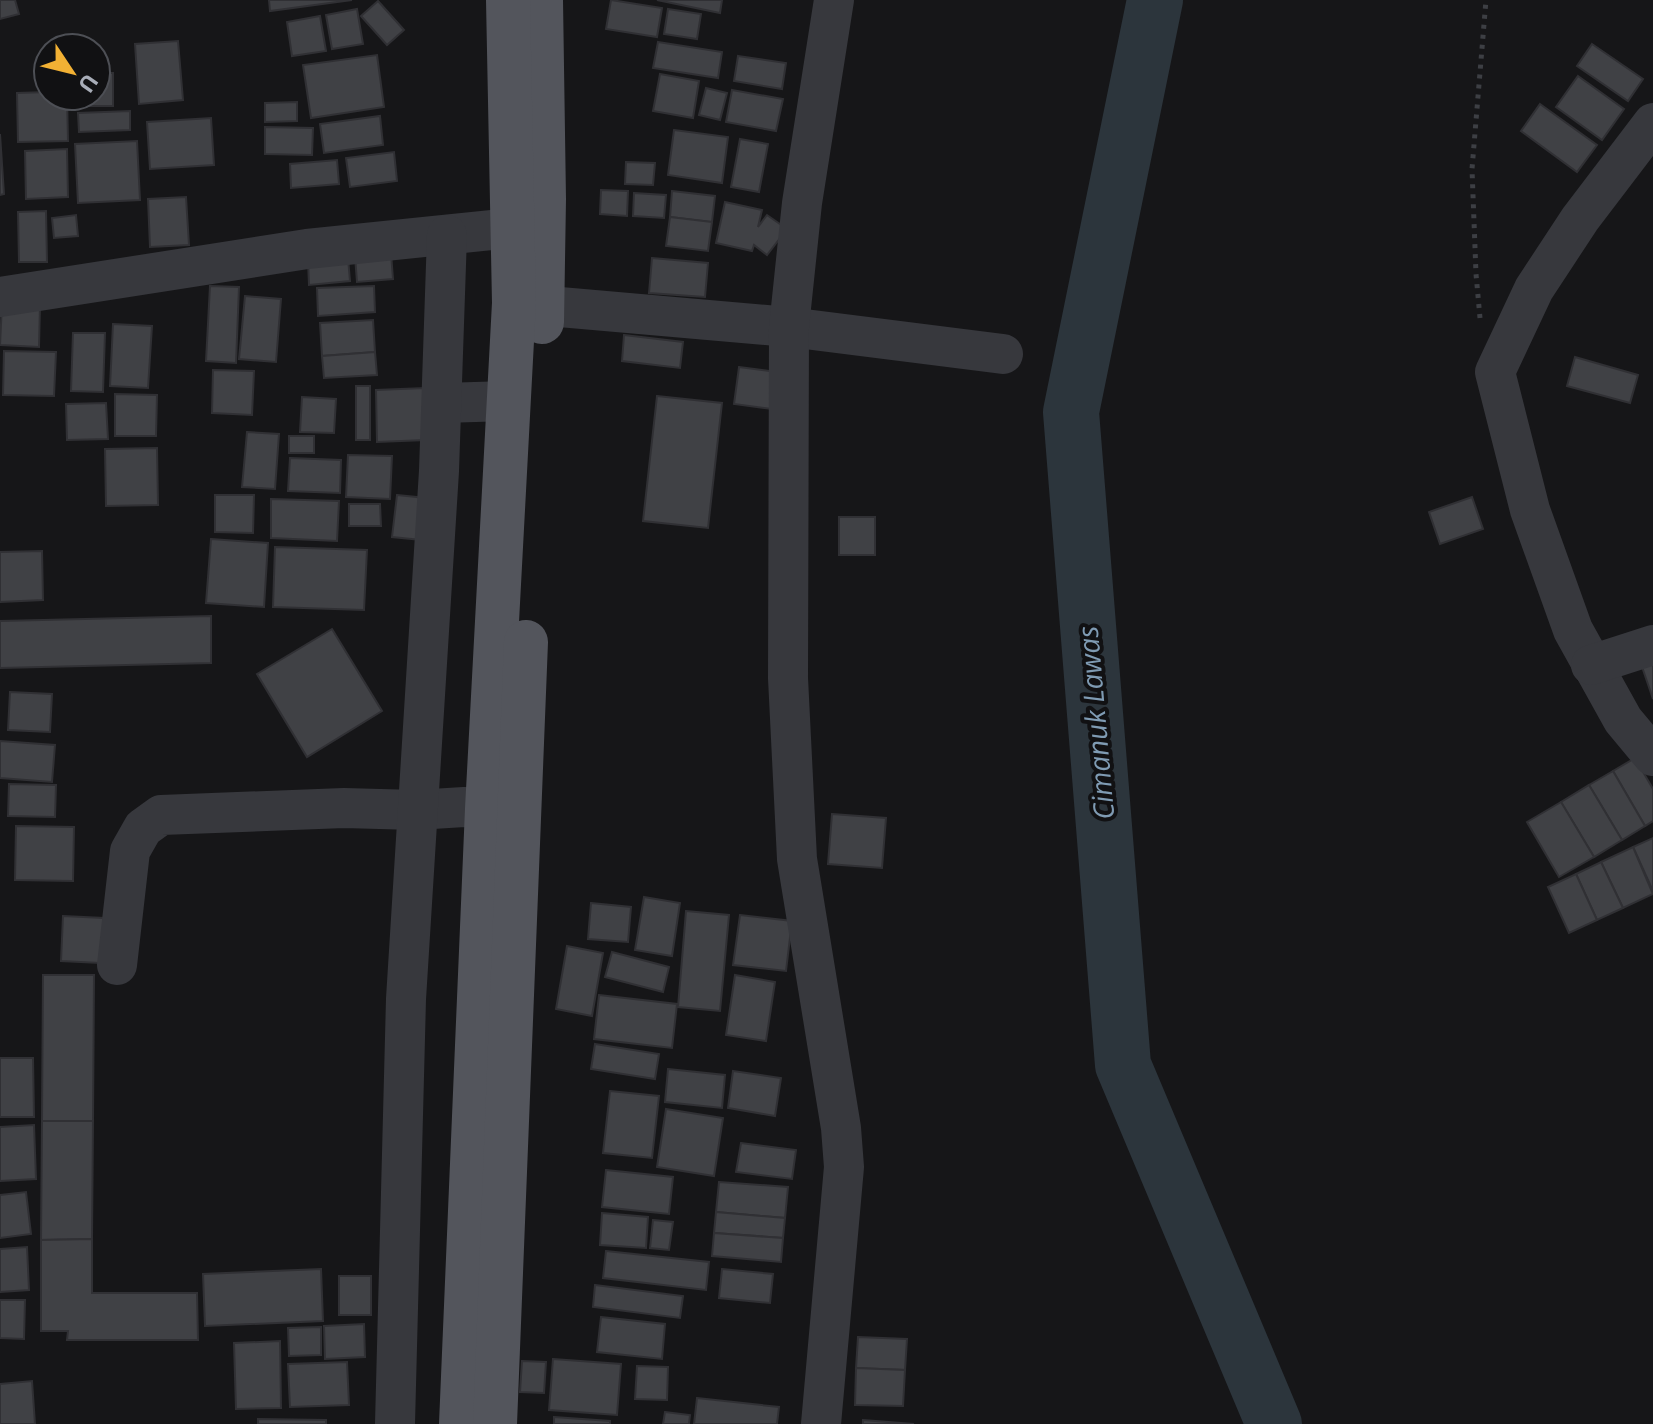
<svg xmlns="http://www.w3.org/2000/svg" width="1653" height="1424" font-family="'Open Sans',sans-serif">
<style>
.lines{fill:none;stroke-linecap:round;stroke-linejoin:round}
.river{stroke:#2c353c;stroke-width:56}
.building{fill:#404145;stroke:#303034;stroke-width:2}
.path{stroke:#3d3f44;stroke-width:5;stroke-dasharray:4 6;stroke-linecap:butt}
.minor{stroke:#37383d;stroke-width:40}
.major{stroke:#53555c;stroke-width:44}
.labels{text-anchor:middle;dominant-baseline:central;stroke-width:8;stroke-linejoin:round;paint-order:stroke}
.water-label{font-size:28px;font-style:italic;fill:#7f9bb3;stroke:#111113}
</style>
<rect width="100%" height="100%" fill="#161618"/>
<g class="lines">
<polyline class="river" points="1155,0 1071,412 1123,1065 1274,1424"/>
</g>
<g class="building">
<polygon points="0,0 15,0 19,14 0,19"/>
<polygon points="269,0 352,0 270,11"/>
<polygon points="611,0 662,8 657,37 606,29"/>
<polygon points="657,0 722,0 720,13"/>
<polygon points="378,1 404,30 387,45 361,16"/>
<polygon points="357,9 363,44 332,49 326,15"/>
<polygon points="668,9 701,14 697,39 664,34"/>
<polygon points="320,16 326,51 292,56 287,22"/>
<polygon points="178,41 183,100 139,104 135,44"/>
<polygon points="658,42 722,52 718,78 653,68"/>
<polygon points="1592,44 1643,79 1628,101 1577,66"/>
<polygon points="377,55 384,107 311,118 303,65"/>
<polygon points="738,56 786,63 782,89 734,81"/>
<polygon points="96,73 113,73 113,106 77,106 77,96 96,96"/>
<polygon points="660,74 699,81 693,118 653,111"/>
<polygon points="1578,76 1624,109 1602,140 1556,107"/>
<polygon points="706,88 727,93 720,120 699,115"/>
<polygon points="732,90 783,99 776,131 726,122"/>
<polygon points="48,92 48,96 67,96 68,141 18,142 17,93"/>
<polygon points="297,102 297,121 265,122 265,103"/>
<polygon points="1540,104 1597,145 1577,172 1521,131"/>
<polygon points="130,111 130,130 79,132 78,113"/>
<polygon points="380,116 383,145 324,153 320,124"/>
<polygon points="211,118 214,165 150,169 147,122"/>
<polygon points="265,127 313,128 312,155 265,154"/>
<polygon points="674,130 728,137 722,183 668,175"/>
<polygon points="0,134 4,194 0,195"/>
<polygon points="740,139 768,144 759,192 731,187"/>
<polygon points="137,141 140,200 78,203 75,144"/>
<polygon points="67,149 68,197 26,199 25,151"/>
<polygon points="394,152 397,181 350,187 346,158"/>
<polygon points="337,160 339,184 291,188 290,164"/>
<polygon points="626,162 655,163 653,185 625,184"/>
<polygon points="601,190 628,191 627,216 600,214"/>
<polygon points="672,191 715,196 712,222 670,217"/>
<polygon points="634,193 666,195 664,218 633,216"/>
<polygon points="186,197 189,245 150,247 148,199"/>
<polygon points="725,202 762,210 758,227 767,215 787,229 767,255 754,245 752,251 716,243"/>
<polygon points="46,211 47,262 19,262 18,212"/>
<polygon points="76,215 78,236 54,238 52,218"/>
<polygon points="670,217 712,222 708,251 666,246"/>
<polygon points="391,253 393,279 357,282 355,256"/>
<polygon points="348,258 350,281 309,285 308,261"/>
<polygon points="652,258 708,263 705,297 649,293"/>
<polygon points="210,286 239,287 236,363 206,361"/>
<polygon points="374,286 375,312 318,316 317,288"/>
<polygon points="245,296 281,299 276,362 239,359"/>
<polygon points="2,303 40,305 39,347 0,345"/>
<polygon points="373,320 375,352 322,356 320,323"/>
<polygon points="113,324 152,326 148,388 110,386"/>
<polygon points="73,333 105,333 103,392 71,391"/>
<polygon points="624,335 683,342 680,368 622,361"/>
<polygon points="4,351 56,352 54,396 3,395"/>
<polygon points="375,352 377,375 324,378 322,356"/>
<polygon points="1575,357 1638,375 1630,403 1567,386"/>
<polygon points="739,367 778,372 772,409 734,404"/>
<polygon points="213,370 254,371 252,415 212,413"/>
<rect x="356" y="386" width="14" height="54"/>
<polygon points="425,388 426,440 377,442 376,390"/>
<polygon points="115,394 157,395 156,436 115,436"/>
<polygon points="657,396 722,403 708,528 643,521"/>
<polygon points="302,397 336,399 334,433 300,432"/>
<polygon points="106,403 108,439 67,440 66,404"/>
<polygon points="247,432 279,434 275,489 242,487"/>
<rect x="289" y="436" width="25" height="17"/>
<polygon points="157,448 158,505 106,506 105,449"/>
<polygon points="348,455 392,456 390,499 346,497"/>
<polygon points="290,458 341,460 340,493 288,491"/>
<polygon points="215,495 254,495 253,533 215,532"/>
<polygon points="397,495 436,499 431,541 392,537"/>
<polygon points="1472,497 1483,529 1440,544 1429,512"/>
<polygon points="271,499 339,501 337,541 271,538"/>
<polygon points="349,504 380,504 381,526 349,526"/>
<rect x="839" y="517" width="36" height="38"/>
<polygon points="211,539 268,543 264,607 206,603"/>
<polygon points="275,547 367,550 364,610 273,607"/>
<polygon points="42,551 43,600 0,602 0,552"/>
<polygon points="211,616 211,663 0,668 0,621"/>
<polygon points="332,629 382,711 307,757 257,674"/>
<polygon points="1653,650 1653,699 1638,655"/>
<polygon points="10,692 52,694 50,732 8,730"/>
<polygon points="0,741 55,745 52,782 0,778"/>
<polygon points="1635,758 1653,789 1653,821 1645,826 1613,771"/>
<polygon points="1613,771 1645,826 1622,840 1589,785"/>
<polygon points="9,784 56,785 55,817 8,816"/>
<polygon points="1589,785 1622,840 1594,857 1561,802"/>
<polygon points="1561,802 1594,857 1559,877 1527,822"/>
<polygon points="832,814 886,818 882,868 828,864"/>
<polygon points="16,826 74,827 73,881 15,880"/>
<polygon points="1653,838 1653,891 1633,847"/>
<polygon points="1633,847 1653,894 1623,908 1601,862"/>
<polygon points="1601,862 1623,908 1597,920 1576,874"/>
<polygon points="1576,874 1597,920 1569,933 1548,887"/>
<polygon points="644,897 680,903 672,956 635,950"/>
<polygon points="591,903 631,907 628,942 588,939"/>
<polygon points="686,911 729,915 720,1011 678,1007"/>
<polygon points="740,915 792,921 786,971 733,965"/>
<polygon points="63,916 104,918 100,963 61,961"/>
<polygon points="567,946 603,953 592,1016 556,1009"/>
<polygon points="612,952 669,967 663,992 605,977"/>
<polygon points="43,975 94,975 93,1121 42,1121"/>
<polygon points="735,975 775,982 766,1041 726,1035"/>
<polygon points="599,995 677,1004 672,1048 594,1039"/>
<polygon points="595,1044 659,1054 655,1079 591,1069"/>
<polygon points="0,1058 33,1058 34,1117 0,1117"/>
<polygon points="668,1069 725,1075 722,1108 665,1102"/>
<polygon points="733,1071 781,1078 775,1116 728,1108"/>
<polygon points="610,1091 659,1096 652,1158 603,1153"/>
<polygon points="666,1109 723,1118 714,1176 657,1167"/>
<polygon points="42,1121 93,1121 92,1239 41,1240"/>
<polygon points="34,1125 36,1179 0,1181 0,1127"/>
<polygon points="741,1143 796,1150 792,1179 736,1172"/>
<polygon points="606,1170 673,1177 669,1214 602,1207"/>
<polygon points="719,1182 788,1187 785,1218 716,1212"/>
<polygon points="26,1192 31,1234 0,1238 0,1195"/>
<polygon points="716,1212 785,1218 783,1238 714,1233"/>
<polygon points="602,1213 648,1217 646,1248 600,1245"/>
<polygon points="653,1220 673,1222 669,1250 650,1248"/>
<polygon points="714,1233 783,1238 781,1262 712,1256"/>
<polygon points="92,1239 92,1293 197,1293 198,1340 67,1340 68,1331 41,1331 41,1240"/>
<polygon points="27,1247 29,1290 0,1292 0,1249"/>
<polygon points="606,1251 709,1262 706,1290 603,1278"/>
<polygon points="321,1269 323,1321 205,1326 203,1274"/>
<polygon points="722,1269 773,1274 770,1303 719,1298"/>
<rect x="339" y="1276" width="32" height="39"/>
<polygon points="595,1285 683,1296 680,1318 593,1307"/>
<polygon points="0,1300 25,1300 24,1339 0,1338"/>
<polygon points="601,1317 665,1324 662,1359 597,1352"/>
<polygon points="364,1324 365,1357 325,1359 324,1326"/>
<polygon points="321,1327 321,1355 289,1356 288,1328"/>
<polygon points="858,1337 907,1339 905,1370 856,1368"/>
<polygon points="280,1341 281,1408 236,1409 234,1343"/>
<polygon points="553,1359 621,1364 617,1415 549,1410"/>
<polygon points="522,1361 546,1362 544,1393 520,1392"/>
<polygon points="347,1362 349,1405 290,1407 288,1364"/>
<polygon points="637,1366 668,1367 667,1400 635,1399"/>
<polygon points="856,1368 905,1370 903,1406 855,1405"/>
<polygon points="32,1381 35,1424 0,1424 0,1384"/>
<polygon points="697,1398 779,1407 777,1424 694,1424"/>
<polygon points="665,1412 690,1415 689,1424 663,1424"/>
<polygon points="554,1417 610,1421 610,1424 554,1424"/>
<polygon points="258,1419 326,1420 326,1424 258,1424"/>
<polygon points="863,1420 914,1424 863,1424"/>
</g>
<g class="lines">
<polyline class="path" points="1480,318 1476,274 1472,169 1486,0"/>
<g class="minor">
<polyline points="1653,123 1580,219 1534,289 1495,372 1530,510 1573,630 1623,720 1653,756"/>
<polyline points="0,297 307,249 512,228"/>
<polyline points="514,303 789,327 1003,354"/>
<polyline points="442,403 508,401"/>
<polyline points="1591,665 1653,645"/>
<polyline points="117,965 130,851 143,828 161,815 344,808 416,810 464,807 520,811"/>
<polyline points="395,1424 406,999 439,471 447,235"/>
<polyline points="821,1424 844,1167 841,1128 797,859 788,678 789,327 802,203 834,0"/>
</g>
<g class="major">
<polyline points="541,0 544,199 542,322"/>
<polyline points="461,1424 487,809 514,303 508,0"/>
<polyline points="495,1424 526,642"/>
</g>
</g>
<g class="labels">
<g class="water-label">
<text transform="translate(1095 723) rotate(-95)">Cimanuk Lawas</text>
</g>
</g>
<g transform="translate(72 72) rotate(125)"><circle r="38" fill="#111113" stroke="#4d4f55" stroke-width="2"/>
<path d="M0-6L14 30L0 20L-14 30Z" fill="#f2b134"/>
<text y="-12" font-size="22" font-weight="bold" text-anchor="middle" fill="#a8adb8">U</text>
</g>
</svg>
